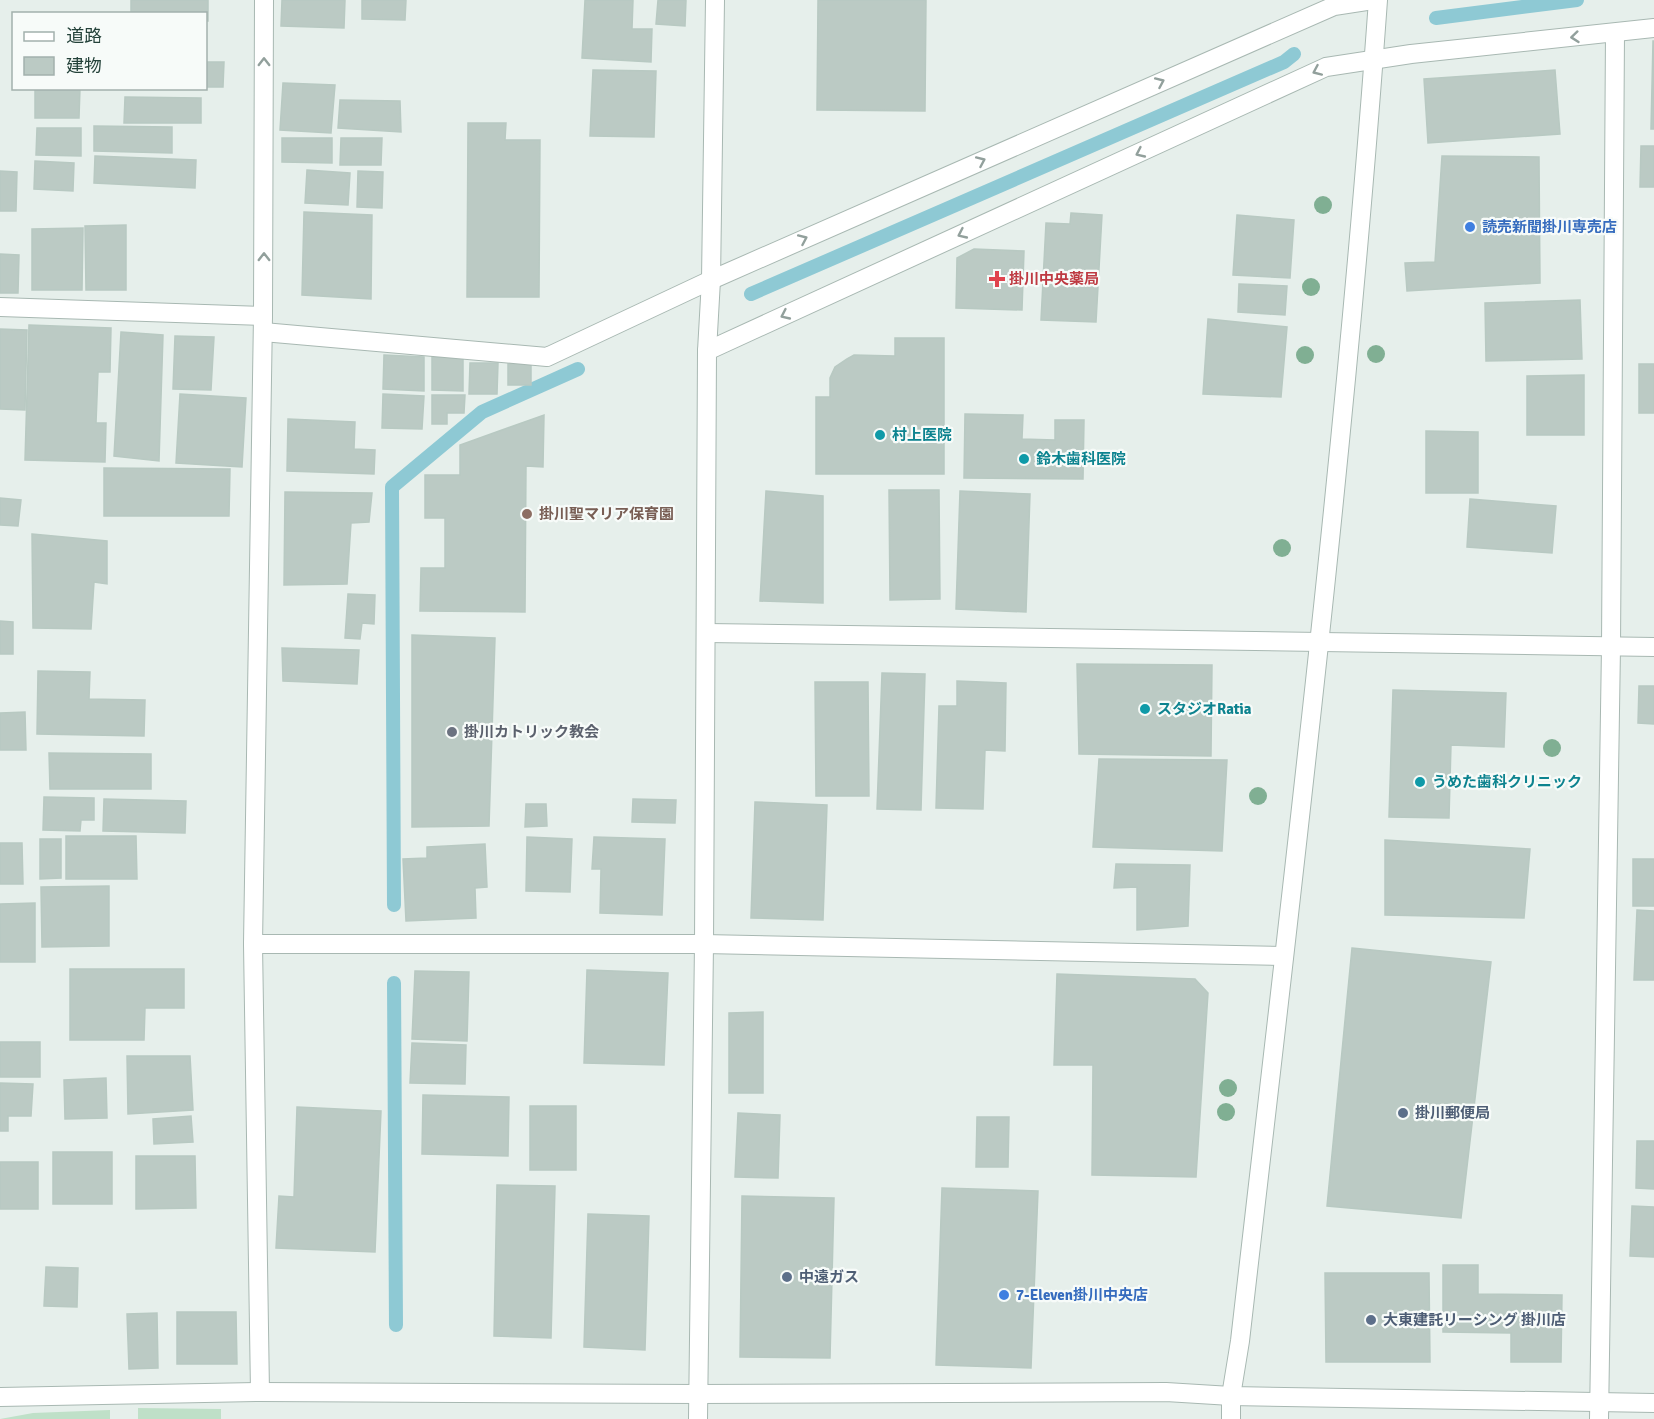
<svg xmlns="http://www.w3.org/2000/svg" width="1654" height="1419" font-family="Signika,'Noto Sans JP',sans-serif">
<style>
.green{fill:#bfe0c8}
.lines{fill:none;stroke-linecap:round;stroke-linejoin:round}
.stream{stroke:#8ec9d4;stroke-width:14}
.building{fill:#bbcac4;stroke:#b8c9c2;stroke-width:1.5}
.minor-casing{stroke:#a8b8b2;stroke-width:20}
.minor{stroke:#fff;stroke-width:18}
.tree{fill:#80af93}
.oneway{stroke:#92a09c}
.shop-dot{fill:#3f7fe0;stroke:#f7fbf9;stroke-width:2}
.health-dot{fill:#e0444e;stroke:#f7fbf9;stroke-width:2}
.culture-dot{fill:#0f9aa8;stroke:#f7fbf9;stroke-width:2}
.education-dot{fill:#8d6e63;stroke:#f7fbf9;stroke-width:2}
.worship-dot{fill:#6b7280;stroke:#f7fbf9;stroke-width:2}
.service-dot{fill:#5c6f8a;stroke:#f7fbf9;stroke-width:2}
.labels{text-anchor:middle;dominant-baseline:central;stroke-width:4.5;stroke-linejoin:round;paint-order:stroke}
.shop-label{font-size:15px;font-weight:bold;fill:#366cbe;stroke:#f7fbf9;text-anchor:start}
.health-label{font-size:15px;font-weight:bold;fill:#be3a42;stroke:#f7fbf9;text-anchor:start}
.culture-label{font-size:15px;font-weight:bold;fill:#0d838f;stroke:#f7fbf9;text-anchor:start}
.education-label{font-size:15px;font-weight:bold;fill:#785e54;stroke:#f7fbf9;text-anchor:start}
.worship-label{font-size:15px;font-weight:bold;fill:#5b616d;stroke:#f7fbf9;text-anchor:start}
.service-label{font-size:15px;font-weight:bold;fill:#4e5e75;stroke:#f7fbf9;text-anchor:start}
</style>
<rect width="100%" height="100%" fill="#e6efeb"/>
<g class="green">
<polygon points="138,1408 221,1409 221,1419 138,1419"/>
<polygon points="110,1410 110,1419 0,1419 33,1413"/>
</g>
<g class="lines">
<g class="stream">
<polyline points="1436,18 1577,0"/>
<polyline points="751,294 1284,62 1294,54"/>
<polyline points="394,905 392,487 482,412 578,369"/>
<polyline points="394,983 396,1325"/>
</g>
</g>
<g class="building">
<polygon points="131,0 208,0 208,21 206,21 206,14 131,14"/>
<polygon points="282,0 345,0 344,28 281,26"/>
<polygon points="362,0 406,0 405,20 362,19"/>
<polygon points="585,0 633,0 632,29 652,29 651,62 582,58"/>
<polygon points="658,0 686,0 685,26 656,24"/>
<polygon points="818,0 926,0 925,111 817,110"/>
<polygon points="1653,41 1654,41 1654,129 1651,129"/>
<polygon points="206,62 224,62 223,87 206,87"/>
<polygon points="593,70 656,71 654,137 590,136"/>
<polygon points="1555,70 1560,134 1428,143 1424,79"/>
<polygon points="283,83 335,85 331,133 280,130"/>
<polygon points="35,88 80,88 79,118 35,118"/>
<polygon points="125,97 201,98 201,123 124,123"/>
<polygon points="340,100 400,101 401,132 338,128"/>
<polygon points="468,123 506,123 505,140 540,140 539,297 467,297"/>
<polygon points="94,126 172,127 172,153 94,151"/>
<polygon points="37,128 81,128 81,156 36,155"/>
<polygon points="282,138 332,138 332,163 282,162"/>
<polygon points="341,138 382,138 381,165 340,165"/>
<polygon points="1641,146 1654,146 1654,187 1640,187"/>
<polygon points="95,156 196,160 195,188 94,183"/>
<polygon points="1442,156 1539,157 1540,283 1407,291 1405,263 1435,262"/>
<polygon points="35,161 74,163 73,191 34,189"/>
<polygon points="307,170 350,173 348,205 305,203"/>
<polygon points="0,171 17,172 16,211 0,211"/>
<polygon points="358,171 383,172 382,208 357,207"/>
<polygon points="304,212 372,215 371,299 302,295"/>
<polygon points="1071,213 1102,215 1096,322 1041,320 1046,223 1070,224"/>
<polygon points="1237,215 1294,220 1290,278 1233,275"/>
<polygon points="126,225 126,290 86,290 85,226"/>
<polygon points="83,228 82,290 32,290 32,229"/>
<polygon points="974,249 1024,251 1022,310 956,308 957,258"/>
<polygon points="0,254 19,255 18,293 0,293"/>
<polygon points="1239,284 1287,286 1285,315 1238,312"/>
<polygon points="1580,300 1582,359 1486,361 1485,303"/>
<polygon points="1208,319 1287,327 1281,397 1203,394"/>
<polygon points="29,325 111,328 110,372 98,372 96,423 106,423 105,462 25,460"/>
<polygon points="0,329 27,330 25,410 0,409"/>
<polygon points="121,332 163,335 159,461 114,456"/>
<polygon points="175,336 214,337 211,390 173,389"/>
<polygon points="895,338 944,338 944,474 816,474 816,397 830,397 830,378 835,367 847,359 854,355 895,356"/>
<polygon points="384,355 424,357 424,391 383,389"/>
<polygon points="432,357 463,357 463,391 432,390"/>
<polygon points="470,363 498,363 497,394 469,394"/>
<polygon points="531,363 531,385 508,385 508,364"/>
<rect x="1639" y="364" width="15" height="49"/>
<polygon points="1584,375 1584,435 1527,435 1527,376"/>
<polygon points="180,394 246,398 242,467 176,463"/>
<polygon points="383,394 424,396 422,429 382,428"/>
<polygon points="432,395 465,395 464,413 447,413 447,424 432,424"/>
<polygon points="965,414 1023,415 1022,439 1055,440 1055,420 1084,420 1083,479 964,478"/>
<polygon points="544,415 543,467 526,466 525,612 420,611 421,568 445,568 445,518 425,518 425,475 460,475 460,445"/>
<polygon points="288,419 355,422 354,449 375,450 374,474 287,471"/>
<polygon points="1426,431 1478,432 1478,493 1426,493"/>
<polygon points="104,468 230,469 229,516 104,516"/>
<polygon points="889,490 939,490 940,599 890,600"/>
<polygon points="766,491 823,496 823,603 760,601"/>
<polygon points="960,491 1030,494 1026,612 956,609"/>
<polygon points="285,492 372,493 369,522 351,523 347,584 284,585"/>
<polygon points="0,498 21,500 18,526 0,525"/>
<polygon points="1470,499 1556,506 1552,553 1467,547"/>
<polygon points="32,534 107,541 107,584 94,582 91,629 33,628"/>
<polygon points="348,594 375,595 374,624 362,623 360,639 345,638"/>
<polygon points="0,621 13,622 13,654 0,654"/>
<polygon points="412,635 495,638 489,826 412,827"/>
<polygon points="282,648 359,650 357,684 283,681"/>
<polygon points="1077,664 1212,665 1211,756 1079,754"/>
<polygon points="38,671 90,672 89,699 145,700 144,736 37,734"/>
<polygon points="882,673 925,674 921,810 877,809"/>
<polygon points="957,681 1006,683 1005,751 985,750 983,809 936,808 939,706 957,706"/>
<polygon points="815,682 868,682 869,796 816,796"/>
<polygon points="1639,686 1654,686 1654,724 1638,723"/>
<polygon points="1393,690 1506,693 1504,747 1451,745 1449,818 1389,817"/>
<polygon points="25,712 26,750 0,750 0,713"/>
<polygon points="49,753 151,754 151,789 50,789"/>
<polygon points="1099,759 1227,760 1222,851 1093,847"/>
<polygon points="44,797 94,798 94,820 81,820 80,831 43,830"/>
<polygon points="104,799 186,801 185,833 103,831"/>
<polygon points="633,799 676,800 675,823 632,822"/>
<polygon points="755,802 827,805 823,920 751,918"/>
<polygon points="526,804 546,804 547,826 525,827"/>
<polygon points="66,836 136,836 137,879 66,879"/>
<polygon points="527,837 572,839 570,892 526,891"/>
<polygon points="594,837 665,839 662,915 600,913 601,869 592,869"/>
<polygon points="40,839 61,839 61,878 40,879"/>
<polygon points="1385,840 1530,849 1524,918 1385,915"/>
<polygon points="0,843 22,843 23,884 0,884"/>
<polygon points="485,844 487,887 475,888 476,918 406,921 403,859 427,858 427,847"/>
<rect x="1633" y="859" width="21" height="47"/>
<polygon points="1116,864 1190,865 1188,926 1137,930 1137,887 1114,888"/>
<polygon points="109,886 109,946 42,947 41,887"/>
<polygon points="35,903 35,962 0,962 0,904"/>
<polygon points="1637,910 1654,911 1654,980 1634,980"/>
<polygon points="1352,948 1491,962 1461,1218 1327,1206"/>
<polygon points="70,969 184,969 184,1008 145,1008 144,1040 70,1040"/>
<polygon points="587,970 668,973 664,1065 584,1063"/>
<polygon points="415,971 469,972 467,1041 412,1039"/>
<polygon points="1057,974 1195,979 1208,993 1196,1177 1092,1175 1093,1065 1054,1065"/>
<polygon points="763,1012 763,1093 729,1093 729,1013"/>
<rect x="0" y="1042" width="40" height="35"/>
<polygon points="412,1043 466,1045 465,1084 410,1083"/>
<polygon points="127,1056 190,1056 193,1110 128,1114"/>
<polygon points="106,1078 107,1118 65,1119 64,1080"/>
<polygon points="0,1083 33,1084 31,1116 8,1116 8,1131 0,1131"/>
<polygon points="423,1095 509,1097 508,1156 422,1154"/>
<rect x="530" y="1106" width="46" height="64"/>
<polygon points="297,1107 381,1111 375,1252 276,1248 279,1196 294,1197"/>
<polygon points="738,1113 780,1115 778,1178 735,1177"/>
<polygon points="191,1116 193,1142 154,1144 153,1119"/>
<polygon points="977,1117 1009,1117 1008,1167 976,1167"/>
<polygon points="1637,1141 1654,1141 1654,1189 1636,1188"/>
<rect x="53" y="1152" width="59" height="52"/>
<polygon points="136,1156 195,1156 196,1208 136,1209"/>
<rect x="0" y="1162" width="38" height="47"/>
<polygon points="497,1185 555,1186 551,1338 494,1336"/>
<polygon points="942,1188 1038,1191 1031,1368 936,1365"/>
<polygon points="742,1196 834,1198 830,1358 740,1357"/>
<polygon points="1632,1206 1654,1207 1654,1257 1630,1256"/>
<polygon points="588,1214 649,1216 645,1350 584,1347"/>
<polygon points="1443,1265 1478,1265 1478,1294 1562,1295 1561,1362 1511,1362 1511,1333 1443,1332"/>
<polygon points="46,1267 78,1268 77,1307 44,1306"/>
<polygon points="1325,1273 1429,1273 1430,1362 1326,1362"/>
<polygon points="177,1312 236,1312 237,1364 177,1364"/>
<polygon points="157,1313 158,1368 129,1369 127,1314"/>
</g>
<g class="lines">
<g class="minor-casing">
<g id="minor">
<polyline points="0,307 263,316"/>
<polyline points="263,332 547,357 711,280 1334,6 1373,0"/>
<polyline points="707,351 1326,67 1411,54 1654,28"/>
<polyline points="706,633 1654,647"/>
<polyline points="253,944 704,944 1284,956"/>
<polyline points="260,1392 253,944 263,316 264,0"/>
<polyline points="0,1397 260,1392 699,1394 1166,1392 1231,1396 1654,1403"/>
<polyline points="698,1419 704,944 707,351 711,280 715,0"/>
<path d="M1231 1419V1396L1240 1341C1291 895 1346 448 1378 0"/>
<polyline points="1599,1419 1611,647 1615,33"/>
</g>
</g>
<use href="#minor" class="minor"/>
</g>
<g class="tree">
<circle cx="1323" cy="205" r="9"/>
<circle cx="1311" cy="287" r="9"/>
<circle cx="1376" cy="354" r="9"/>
<circle cx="1305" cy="355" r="9"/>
<circle cx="1282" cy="548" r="9"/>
<circle cx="1552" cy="748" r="9"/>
<circle cx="1258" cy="796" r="9"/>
<circle cx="1228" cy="1088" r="9"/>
<circle cx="1226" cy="1112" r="9"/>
</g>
<defs><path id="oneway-chevron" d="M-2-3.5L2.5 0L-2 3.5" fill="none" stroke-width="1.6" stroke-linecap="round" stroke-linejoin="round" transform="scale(1.5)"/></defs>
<g class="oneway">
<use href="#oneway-chevron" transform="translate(1575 37) rotate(174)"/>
<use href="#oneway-chevron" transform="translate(264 62) rotate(-90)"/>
<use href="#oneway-chevron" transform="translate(1317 71) rotate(156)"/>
<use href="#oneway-chevron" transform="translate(1160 82) rotate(-24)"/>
<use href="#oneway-chevron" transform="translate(1140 153) rotate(155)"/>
<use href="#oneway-chevron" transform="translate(981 161) rotate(-24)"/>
<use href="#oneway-chevron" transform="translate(962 234) rotate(155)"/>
<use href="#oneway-chevron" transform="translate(803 239) rotate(-24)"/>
<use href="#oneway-chevron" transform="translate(264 257) rotate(-90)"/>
<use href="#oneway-chevron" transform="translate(785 315) rotate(155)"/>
</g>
<g class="shop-dot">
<circle cx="1470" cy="227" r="6"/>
<circle cx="1004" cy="1295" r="6"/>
</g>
<path class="health-dot" d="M994 270h6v6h6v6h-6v6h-6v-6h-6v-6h6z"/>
<g class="culture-dot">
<circle cx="880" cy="435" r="6"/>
<circle cx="1024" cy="459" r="6"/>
<circle cx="1145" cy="709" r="6"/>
<circle cx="1420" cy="782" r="6"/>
</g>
<circle class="education-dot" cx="527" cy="514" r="6"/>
<circle class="worship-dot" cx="452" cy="732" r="6"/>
<g class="service-dot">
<circle cx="1403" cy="1113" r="6"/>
<circle cx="787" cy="1277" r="6"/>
<circle cx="1371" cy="1320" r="6"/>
</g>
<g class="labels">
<g class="shop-label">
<text x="1482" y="227">読売新聞掛川専売店</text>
<text x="1016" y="1295">7-Eleven掛川中央店</text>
</g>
<g class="health-label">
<text x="1009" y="279">掛川中央薬局</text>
</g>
<g class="culture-label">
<text x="892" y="435">村上医院</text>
<text x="1036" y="459">鈴木歯科医院</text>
<text x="1157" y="709">スタジオRatia</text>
<text x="1432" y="782">うめた歯科クリニック</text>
</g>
<g class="education-label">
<text x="539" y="514">掛川聖マリア保育園</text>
</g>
<g class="worship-label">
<text x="464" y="732">掛川カトリック教会</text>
</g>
<g class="service-label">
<text x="1415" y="1113">掛川郵便局</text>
<text x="799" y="1277">中遠ガス</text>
<text x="1383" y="1320">大東建託リーシング 掛川店</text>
</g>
</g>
<rect x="12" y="12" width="195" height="78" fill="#f7fbf9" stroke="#a3b1ad" stroke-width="1.5"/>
<rect x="24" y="32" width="30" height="9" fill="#ffffff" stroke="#a3b1ad" stroke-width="1.5"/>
<text x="66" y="42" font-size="18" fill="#24423a">道路</text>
<rect x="24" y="57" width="30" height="18" fill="#bbcac4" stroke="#a3b1ad" stroke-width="1.5"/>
<text x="66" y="72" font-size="18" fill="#24423a">建物</text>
</svg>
